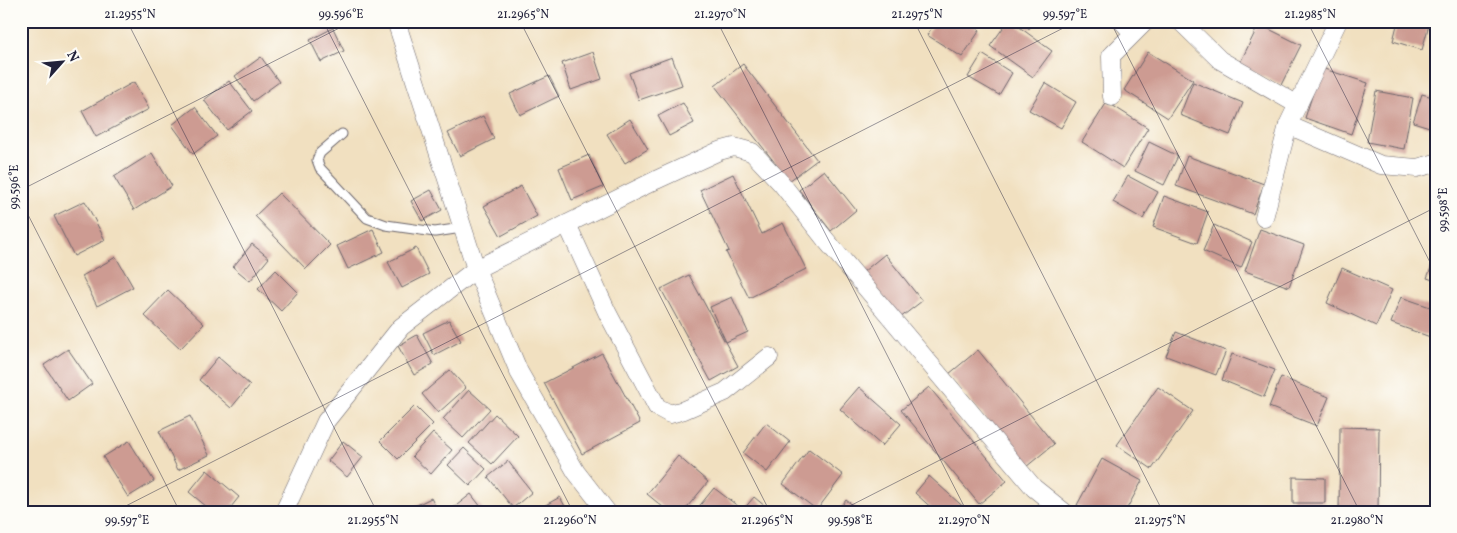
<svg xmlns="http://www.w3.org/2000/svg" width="1457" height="533" font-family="Vollkorn,serif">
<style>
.building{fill:#cd9b92}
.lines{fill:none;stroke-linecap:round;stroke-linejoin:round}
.service-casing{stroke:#6a646a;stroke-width:11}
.minor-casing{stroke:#6a646a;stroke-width:19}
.service{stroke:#fff;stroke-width:9}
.minor{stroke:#fff;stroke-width:18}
.ticks{fill:none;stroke:#22223b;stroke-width:1;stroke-opacity:0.45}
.neatline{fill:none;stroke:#22223b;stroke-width:2}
.ticks-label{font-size:12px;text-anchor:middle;fill:#22223b}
</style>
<rect width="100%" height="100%" fill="#fdfcf7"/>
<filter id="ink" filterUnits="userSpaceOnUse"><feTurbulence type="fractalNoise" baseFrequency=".02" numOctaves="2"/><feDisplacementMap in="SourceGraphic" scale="10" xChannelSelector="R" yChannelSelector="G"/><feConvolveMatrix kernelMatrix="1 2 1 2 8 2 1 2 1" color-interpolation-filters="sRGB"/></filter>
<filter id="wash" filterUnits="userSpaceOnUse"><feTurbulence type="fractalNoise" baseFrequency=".0096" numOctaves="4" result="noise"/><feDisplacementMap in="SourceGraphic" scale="20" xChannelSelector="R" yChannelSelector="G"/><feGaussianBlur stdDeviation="1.12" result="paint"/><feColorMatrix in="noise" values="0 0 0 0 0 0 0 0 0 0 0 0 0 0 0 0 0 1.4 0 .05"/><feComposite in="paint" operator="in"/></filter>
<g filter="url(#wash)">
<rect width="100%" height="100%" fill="#f1e0c0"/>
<g id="blocks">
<g class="building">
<polygon points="936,21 966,21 980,30 962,57 927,35"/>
<polygon points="1008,21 1011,21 1052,51 1033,77 990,46"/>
<polygon points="1020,21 1035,21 1029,29"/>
<polygon points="1398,21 1430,21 1422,50 1393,41"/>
<polygon points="1259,24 1301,45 1281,85 1239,65"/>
<polygon points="333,28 344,51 321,62 310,40"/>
<polygon points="593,52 602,79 571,90 562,63"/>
<polygon points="1148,52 1193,80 1168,118 1124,90"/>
<polygon points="982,54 1012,73 999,95 968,77"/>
<polygon points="261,57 279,82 253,101 235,76"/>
<polygon points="672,57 682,85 639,100 629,73"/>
<polygon points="743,64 817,160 789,181 715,86"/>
<polygon points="1321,68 1368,83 1351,134 1305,118"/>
<polygon points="549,76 559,96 520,115 510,94"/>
<polygon points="229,81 252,111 227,130 204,100"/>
<polygon points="134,82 149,109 96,137 82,111"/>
<polygon points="1193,82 1243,103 1230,135 1180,115"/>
<polygon points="1045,83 1076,102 1061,128 1029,110"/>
<polygon points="1376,91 1413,98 1404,149 1367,142"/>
<polygon points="1422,94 1436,98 1436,129 1413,122"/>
<polygon points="1107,102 1148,128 1123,168 1082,142"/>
<polygon points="683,103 694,123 669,136 658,116"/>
<polygon points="195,107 217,136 193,154 172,125"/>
<polygon points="483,116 494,139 460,156 448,133"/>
<polygon points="630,119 648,149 625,163 607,134"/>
<polygon points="1149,142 1178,156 1164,185 1135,171"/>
<polygon points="152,153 172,186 134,210 114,177"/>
<polygon points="589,155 603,187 572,200 559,168"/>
<polygon points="1187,156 1264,184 1253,214 1176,186"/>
<polygon points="824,170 856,210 831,231 799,190"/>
<polygon points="733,174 762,234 783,223 806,269 749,298 726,252 729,251 700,190"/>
<polygon points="1128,176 1158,192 1143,219 1113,202"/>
<polygon points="521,186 537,216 501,236 484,206"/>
<polygon points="431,190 442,210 422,221 411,201"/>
<polygon points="279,193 330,245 306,269 255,216"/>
<polygon points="1164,196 1208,212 1197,243 1153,227"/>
<polygon points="85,201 105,240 74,256 54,216"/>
<polygon points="1214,225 1252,242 1241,268 1203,251"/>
<polygon points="373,229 384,252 348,269 337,246"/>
<polygon points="1260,229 1304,245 1289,287 1245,271"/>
<polygon points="252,244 269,258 250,281 233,267"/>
<polygon points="416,248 429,274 402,288 388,262"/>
<polygon points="885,254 922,301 900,318 863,272"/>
<polygon points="1436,255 1436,281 1427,278"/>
<polygon points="116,257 133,287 97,306 82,276"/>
<polygon points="1342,268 1392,290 1376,326 1327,303"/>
<polygon points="276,270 298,292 281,311 258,289"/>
<polygon points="689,275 738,366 711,381 661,289"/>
<polygon points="168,290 204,324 180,349 144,315"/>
<polygon points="732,297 748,332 726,342 710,307"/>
<polygon points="1401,297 1436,309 1436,339 1391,323"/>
<polygon points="449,320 461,341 434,355 423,333"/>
<polygon points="1176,332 1226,351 1216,375 1166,356"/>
<polygon points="417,335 433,364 414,375 398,346"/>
<polygon points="68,349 92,384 68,401 44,365"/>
<polygon points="978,350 1054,444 1026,467 949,374"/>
<polygon points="602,353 640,423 582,454 544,383"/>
<polygon points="1232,354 1275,370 1264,397 1222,380"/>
<polygon points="218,357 250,385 231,408 199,380"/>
<polygon points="450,370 466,388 438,413 422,394"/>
<polygon points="1281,377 1329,397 1317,426 1269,407"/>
<polygon points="859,387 901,424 882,446 840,409"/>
<polygon points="929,387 1007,481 979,504 901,410"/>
<polygon points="1158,387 1193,411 1152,469 1117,445"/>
<polygon points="469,390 490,409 463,438 443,419"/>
<polygon points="415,406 433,424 398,459 380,441"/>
<polygon points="495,414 518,436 492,464 469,443"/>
<polygon points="190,416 209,455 178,470 159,431"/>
<polygon points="766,423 790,442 767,472 743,453"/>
<polygon points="1340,427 1379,428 1378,512 1339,512"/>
<polygon points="433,433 452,450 431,474 412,456"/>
<polygon points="129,441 154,481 128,497 103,457"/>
<polygon points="343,441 363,457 347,477 328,461"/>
<polygon points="464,448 486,469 470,486 448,465"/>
<polygon points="809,449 843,475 817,510 783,484"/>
<polygon points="678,456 708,482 683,512 669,512 647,494"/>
<polygon points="1102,459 1142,481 1125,512 1088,512 1077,505"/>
<polygon points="508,461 532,492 513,508 488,477"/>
<polygon points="207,470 239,497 227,512 213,512 189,492"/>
<polygon points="929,476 969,512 936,512 915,493"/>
<polygon points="1293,477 1325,478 1325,503 1293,503"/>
<polygon points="714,488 743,510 754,497 772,512 701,512 697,509"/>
<polygon points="471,494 485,512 455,512 452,509"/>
<polygon points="560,497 568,512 533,512"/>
<polygon points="431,498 438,512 403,512"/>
<polygon points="846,500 862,512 837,512"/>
</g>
</g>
</g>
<g filter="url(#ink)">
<use href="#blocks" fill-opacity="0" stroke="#6a646a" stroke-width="1"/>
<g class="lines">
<g class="service-casing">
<polyline id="service" points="342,134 320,153 317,160 320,168 367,218 386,225 435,232 462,228"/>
</g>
<g class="minor-casing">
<g id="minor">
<polyline points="396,21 476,269 519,372 576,472 607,512"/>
<polyline points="1122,21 1133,33"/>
<polyline points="1180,21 1220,60 1298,105"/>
<polyline points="1112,97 1111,56 1146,21"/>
<polyline points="1288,125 1381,165 1417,168 1436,163"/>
<polyline points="1264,218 1288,125 1338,21"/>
<polyline points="567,224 607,312 657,407 670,414 684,410 725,392 769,357"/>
<polyline points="284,512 326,421 401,327 476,269 656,180 719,151 734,147 752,152 781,183 825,239 1034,488 1064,512"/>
</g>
</g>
<use href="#service" class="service"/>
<use href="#minor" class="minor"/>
</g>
</g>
<path class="ticks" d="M127 21 377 512M323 21 573 512M520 21 770 512M717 21 967 512M914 21 1163 512M1110 21 1360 512M1307 21 1436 274M21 190 353 21M21 201 180 512M114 512 1077 21M838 512 1436 207"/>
<rect width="1457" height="533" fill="none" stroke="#fdfcf7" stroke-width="55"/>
<g transform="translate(62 62) rotate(63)" stroke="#fdfcf7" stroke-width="4" paint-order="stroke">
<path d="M0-4L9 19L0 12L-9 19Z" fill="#22223b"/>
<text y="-8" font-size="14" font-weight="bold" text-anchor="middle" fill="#22223b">N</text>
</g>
<rect x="28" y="28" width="1402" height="478" class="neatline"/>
<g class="ticks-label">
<text x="130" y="18">21.2955°N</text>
<text x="341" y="18">99.596°E</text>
<text x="523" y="18">21.2965°N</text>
<text x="720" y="18">21.2970°N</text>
<text x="917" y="18">21.2975°N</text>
<text x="1065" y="18">99.597°E</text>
<text x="1310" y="18">21.2985°N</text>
<text transform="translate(14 187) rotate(-90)" y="4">99.596°E</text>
<text transform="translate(1443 210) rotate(-90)" y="4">99.598°E</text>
<text x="127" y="524">99.597°E</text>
<text x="373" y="524">21.2955°N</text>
<text x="570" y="524">21.2960°N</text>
<text x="767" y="524">21.2965°N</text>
<text x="850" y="524">99.598°E</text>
<text x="964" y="524">21.2970°N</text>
<text x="1160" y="524">21.2975°N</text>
<text x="1357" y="524">21.2980°N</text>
</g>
</svg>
